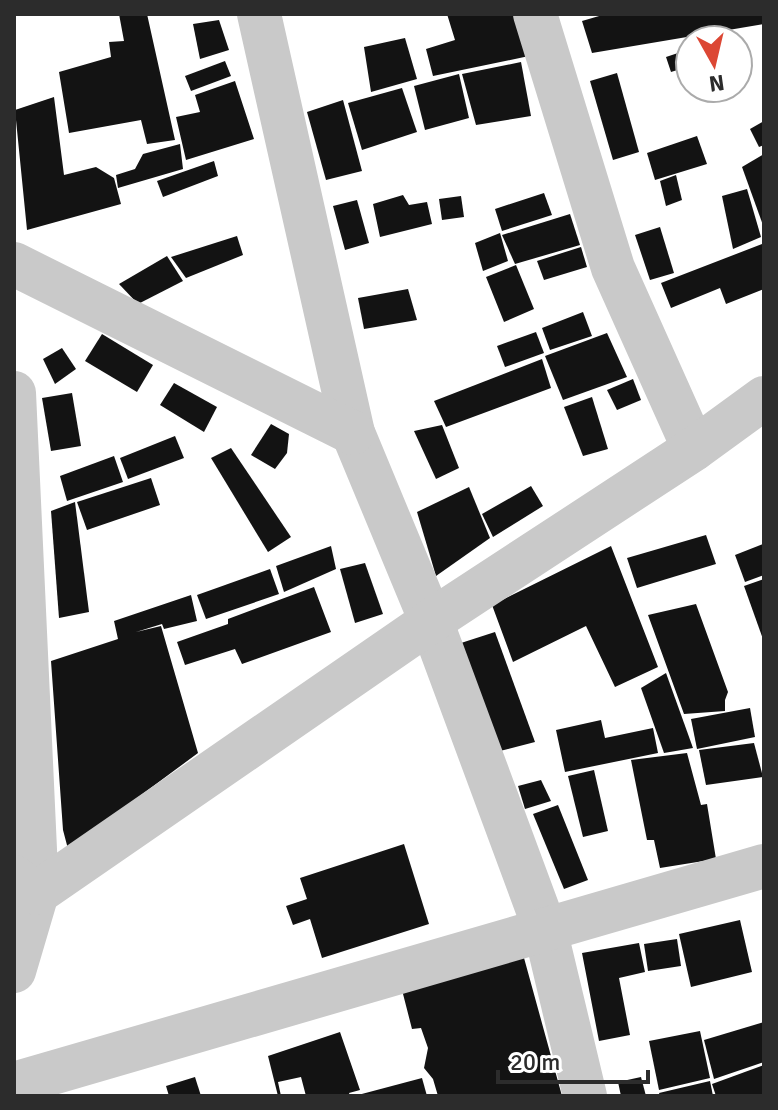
<svg xmlns="http://www.w3.org/2000/svg" width="778" height="1110" font-family="Signika,sans-serif">
<style>
.building{fill:#131313}
.lines{fill:none;stroke-linecap:round;stroke-linejoin:round}
.minor{stroke:#c9c9c9;stroke-width:44}
</style>
<rect width="100%" height="100%" fill="#fff"/>
<g class="building">
<polygon points="119,14 147,14 175,140 147,144 141,120 69,133 59,72 111,57 109,42 124,41"/>
<polygon points="447,14 514,14 529,56 433,76 426,49 455,40"/>
<polygon points="606,14 764,14 764,24 592,53 582,21"/>
<polygon points="219,20 229,50 200,59 193,24"/>
<polygon points="405,38 417,79 371,92 364,47"/>
<polygon points="690,49 690,66 671,72 666,57"/>
<polygon points="225,61 231,76 191,91 185,76"/>
<polygon points="521,62 531,116 476,125 462,74"/>
<polygon points="617,73 639,152 613,160 590,81"/>
<polygon points="459,74 469,118 425,130 414,86"/>
<polygon points="235,81 254,139 186,160 176,117 200,112 195,95"/>
<polygon points="402,88 417,132 362,150 348,103"/>
<polygon points="54,97 64,175 96,167 114,178 121,204 27,230 15,110"/>
<polygon points="343,100 362,171 326,180 307,112"/>
<polygon points="764,121 764,145 759,147 750,129"/>
<polygon points="697,136 707,164 655,180 647,153"/>
<polygon points="180,144 183,169 118,188 116,175 135,169 143,154"/>
<polygon points="764,154 764,228 742,167"/>
<polygon points="214,161 218,176 163,197 157,181"/>
<polygon points="676,175 682,200 666,206 660,181"/>
<polygon points="747,189 761,237 733,249 722,196"/>
<polygon points="544,193 552,215 502,231 495,209"/>
<polygon points="403,195 409,205 427,202 432,224 380,237 373,204"/>
<polygon points="461,196 464,217 442,220 439,199"/>
<polygon points="357,200 369,243 345,250 333,206"/>
<polygon points="570,214 580,245 515,264 502,235"/>
<polygon points="660,227 674,273 650,280 635,235"/>
<polygon points="500,233 508,261 483,271 475,243"/>
<polygon points="237,236 243,255 186,278 171,257"/>
<polygon points="762,244 764,249 764,289 726,304 720,288 671,308 661,283"/>
<polygon points="581,247 587,267 544,280 537,261"/>
<polygon points="167,256 183,281 138,304 119,284"/>
<polygon points="516,265 534,309 504,322 486,277"/>
<polygon points="408,289 417,320 364,329 358,298"/>
<polygon points="583,312 592,336 550,350 542,328"/>
<polygon points="536,332 544,353 505,367 497,346"/>
<polygon points="607,333 627,377 563,400 545,356"/>
<polygon points="102,334 153,365 137,392 85,361"/>
<polygon points="62,348 76,369 55,384 43,359"/>
<polygon points="542,359 551,388 446,427 434,401"/>
<polygon points="633,379 641,400 617,410 607,390"/>
<polygon points="174,383 217,407 204,432 160,405"/>
<polygon points="72,393 81,446 51,451 42,398"/>
<polygon points="592,397 608,449 583,456 564,407"/>
<polygon points="271,424 289,434 287,453 275,469 251,455"/>
<polygon points="442,425 459,468 436,479 414,431"/>
<polygon points="175,436 184,458 128,479 120,458"/>
<polygon points="231,448 291,537 268,552 211,458"/>
<polygon points="114,456 123,482 67,501 60,476"/>
<polygon points="151,478 160,505 87,530 77,502"/>
<polygon points="531,486 543,506 493,537 482,514"/>
<polygon points="469,487 490,538 436,576 417,512"/>
<polygon points="75,502 89,612 59,618 51,511"/>
<polygon points="706,535 716,564 637,588 627,558"/>
<polygon points="763,544 764,575 745,582 735,555"/>
<polygon points="331,546 336,569 284,592 276,566"/>
<polygon points="611,546 658,667 615,687 586,626 513,662 492,605"/>
<polygon points="365,563 383,614 355,623 340,569"/>
<polygon points="270,569 279,594 206,619 197,595"/>
<polygon points="764,579 764,642 744,586"/>
<polygon points="314,587 331,632 242,664 235,649 185,665 177,642 228,624 228,619"/>
<polygon points="191,595 197,621 164,629 162,624 136,632 161,626 198,753 68,849 63,830 51,661 118,639 114,621"/>
<polygon points="696,604 728,692 725,700 725,711 684,714 648,615"/>
<polygon points="495,632 535,742 500,751 461,643"/>
<polygon points="666,673 693,748 664,753 641,688"/>
<polygon points="750,708 755,737 697,749 691,719"/>
<polygon points="601,720 605,738 653,728 658,753 565,772 556,730"/>
<polygon points="754,743 763,777 706,785 699,750"/>
<polygon points="687,753 701,805 707,804 716,859 660,868 654,840 647,840 631,760"/>
<polygon points="594,770 608,831 583,837 568,776"/>
<polygon points="541,780 551,801 525,809 518,786"/>
<polygon points="558,805 588,880 564,889 533,814"/>
<polygon points="404,844 429,924 322,958 310,919 293,925 286,906 307,899 300,878"/>
<polygon points="740,920 752,972 691,987 679,934"/>
<polygon points="677,939 681,966 648,971 644,944"/>
<polygon points="639,943 645,972 619,978 630,1035 599,1041 582,953"/>
<polygon points="521,947 562,1096 438,1096 433,1079 424,1068 428,1048 421,1028 412,1029 402,990"/>
<polygon points="764,1022 764,1062 714,1079 704,1040"/>
<polygon points="700,1031 710,1078 659,1090 649,1041"/>
<polygon points="340,1032 360,1090 349,1093 350,1096 306,1096 301,1077 278,1082 281,1096 278,1096 268,1056"/>
<polygon points="764,1065 764,1094 757,1096 716,1096 712,1084"/>
<polygon points="195,1077 201,1096 169,1096 166,1086"/>
<polygon points="641,1077 646,1096 621,1096 618,1082"/>
<polygon points="422,1078 427,1096 358,1096 358,1095"/>
<polygon points="710,1081 713,1096 660,1096 659,1093"/>
</g>
<g class="lines">
<g class="minor">
<polyline points="259,14 353,433 431,621 545,929 585,1096"/>
<polyline points="535,14 613,268 694,449"/>
<polyline points="14,264 353,433"/>
<polyline points="14,393 37,893 14,971"/>
<polyline points="14,877 37,893 431,621 694,449 764,398"/>
<polyline points="14,1084 764,866"/>
</g>
</g>
<rect width="778" height="1110" fill="none" stroke="#2c2c2c" stroke-width="32"/>
<g transform="translate(714 64) rotate(172)"><circle r="38" fill="#ffffff" stroke="#ababab" stroke-width="2"/>
<path d="M0-6L14 30L0 20L-14 30Z" fill="#dc4734"/>
<text y="-12" font-size="22" font-weight="bold" text-anchor="middle" fill="#2c2c2c">N</text>
</g>
<path d="M498 1070v12h150v-12" fill="none" stroke="#2c2c2c" stroke-width="4"/>
<text x="510" y="1070" font-size="24" fill="#2c2c2c" stroke="#ffffff" stroke-width="6" paint-order="stroke">20 m</text>
</svg>
